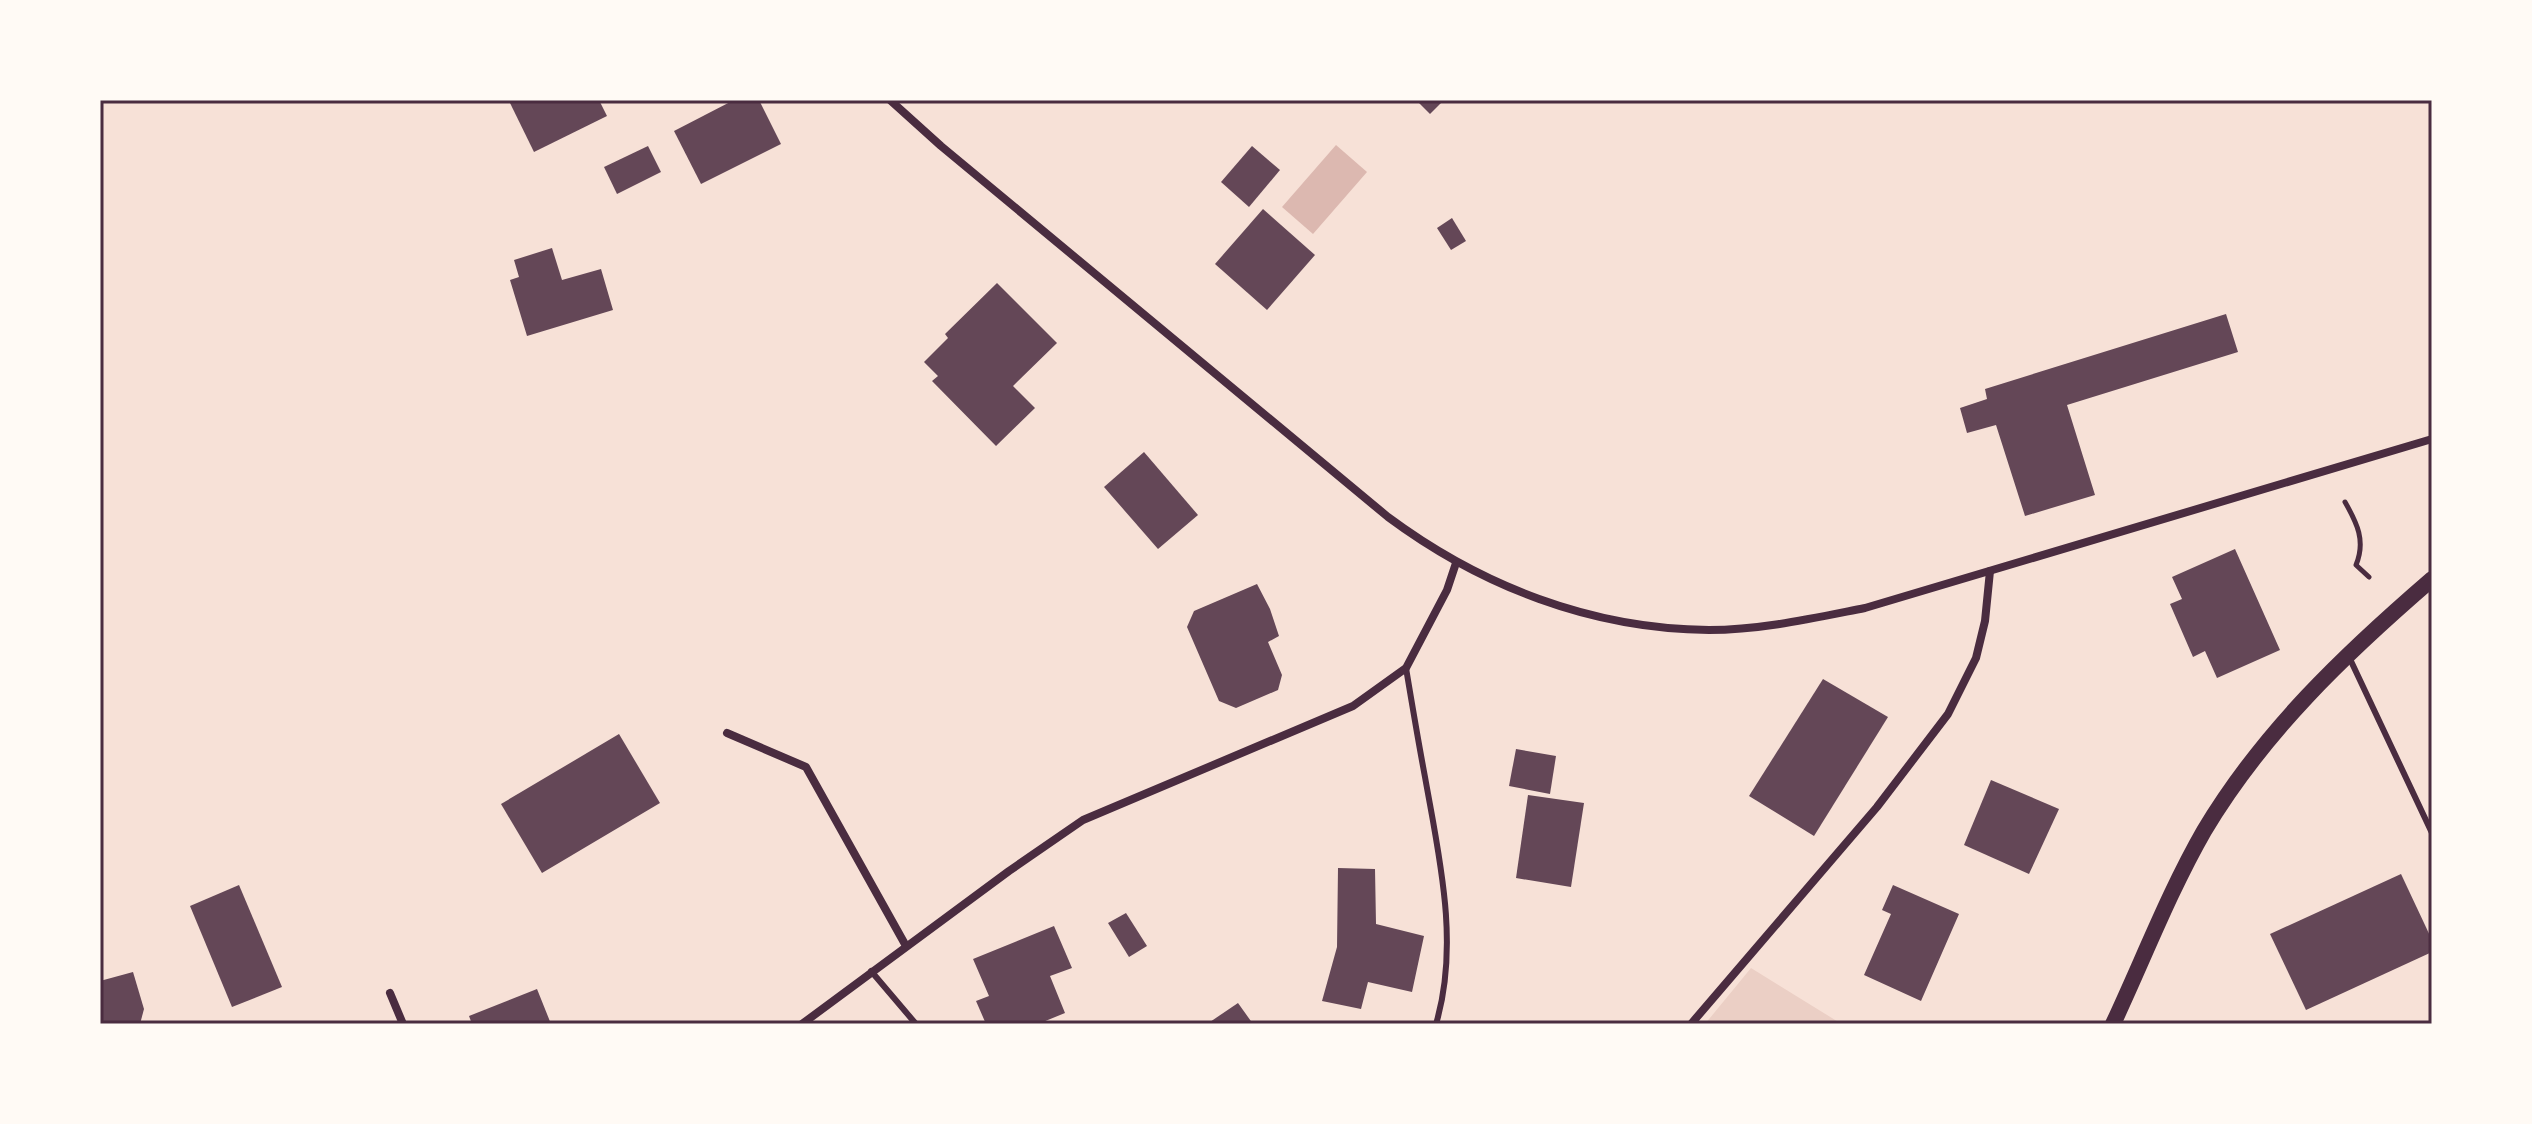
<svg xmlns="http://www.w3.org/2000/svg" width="2532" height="1124" font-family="'Archivo Narrow',sans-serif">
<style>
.green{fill:#ebcfc5}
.water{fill:#dcb8b0}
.building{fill:#644757}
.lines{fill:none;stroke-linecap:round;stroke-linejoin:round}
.path{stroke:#4a2c40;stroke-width:5}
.service{stroke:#4a2c40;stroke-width:6}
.minor{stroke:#4a2c40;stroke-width:8}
.secondary{stroke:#4a2c40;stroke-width:16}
.neatline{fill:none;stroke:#4a2c40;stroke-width:3}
</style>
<rect width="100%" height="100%" fill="#f7e1d7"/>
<polygon class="green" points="1751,968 1840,1023 1842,1024 1705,1024"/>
<polygon class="water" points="1336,145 1367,172 1313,234 1282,207"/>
<g class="building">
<polygon points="516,100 599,100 607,116 534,152 510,103"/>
<polygon points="734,100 759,100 781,144 701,184 674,131"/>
<polygon points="1416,100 1444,100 1430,114"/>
<polygon points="648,146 661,172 617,194 604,167"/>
<polygon points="1252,146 1280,170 1249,207 1221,182"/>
<polygon points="1263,209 1315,255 1267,310 1215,264"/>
<polygon points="1452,218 1466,241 1451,250 1437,228"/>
<polygon points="552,248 562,280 601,269 613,310 527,336 510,280 519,277 514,260"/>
<polygon points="997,283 1057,343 1013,386 1035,408 996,446 932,381 938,376 924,362 948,338 945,334"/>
<polygon points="2226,314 2238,352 2067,405 2095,495 2025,516 1996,425 1967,433 1960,408 1987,399 1985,389"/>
<polygon points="1144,452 1198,515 1158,549 1104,487"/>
<polygon points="2235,549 2280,650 2217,678 2205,651 2193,657 2170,604 2182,599 2172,577"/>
<polygon points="1257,584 1270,609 1279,636 1268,642 1282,675 1278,690 1236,708 1219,701 1187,627 1194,611"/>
<polygon points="1823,679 1888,717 1814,836 1749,796"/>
<polygon points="619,734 660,803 542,873 501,804"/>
<polygon points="1516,749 1556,756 1550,794 1509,786"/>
<polygon points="1991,780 2059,809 2029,874 1964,845"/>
<polygon points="1528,795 1584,803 1571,887 1516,878"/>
<polygon points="1338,868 1375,869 1376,924 1424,936 1412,992 1368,982 1361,1009 1322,1001 1337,947"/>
<polygon points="2401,874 2432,940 2432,952 2306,1010 2270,934"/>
<polygon points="239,885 282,987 232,1007 190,906"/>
<polygon points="1893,885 1959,914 1921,1001 1864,975 1891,914 1882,910"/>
<polygon points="1126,913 1147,946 1129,957 1108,923"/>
<polygon points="1054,926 1072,968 1050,976 1065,1013 1038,1024 986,1024 976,1001 989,996 973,959"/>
<polygon points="133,972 144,1009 140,1024 100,1024 100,981"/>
<polygon points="537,989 551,1024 472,1024 469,1016"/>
<polygon points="1238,1003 1253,1024 1207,1024"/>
</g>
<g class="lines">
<path class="path" d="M2345 502C2357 523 2366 541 2356 565L2369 577"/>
<g class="service">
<polyline points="2350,659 2432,833"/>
<path d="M1406 668C1412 704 1418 740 1425 777 1439 856 1460 944 1436 1024"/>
<polyline points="871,971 916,1024"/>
</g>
<g class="minor">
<path d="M890 100 941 146 1388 517C1481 586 1591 629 1709 630 1761 630 1814 618 1865 608L2432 439"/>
<polyline points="727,733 806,767 906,946"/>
<polyline points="390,993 403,1024"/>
<polyline points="802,1024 1009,871 1083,820 1353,706 1406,668 1447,590 1456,563"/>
<polyline points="1691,1024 1877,807 1948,714 1976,658 1985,621 1990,571"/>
</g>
<path class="secondary" d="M2113 1024C2143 960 2169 892 2204 831 2263 732 2345 654 2432 579"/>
</g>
<rect width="2532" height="1124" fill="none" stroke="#fffaf5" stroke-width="204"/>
<rect x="102" y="102" width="2328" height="920" class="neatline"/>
</svg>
